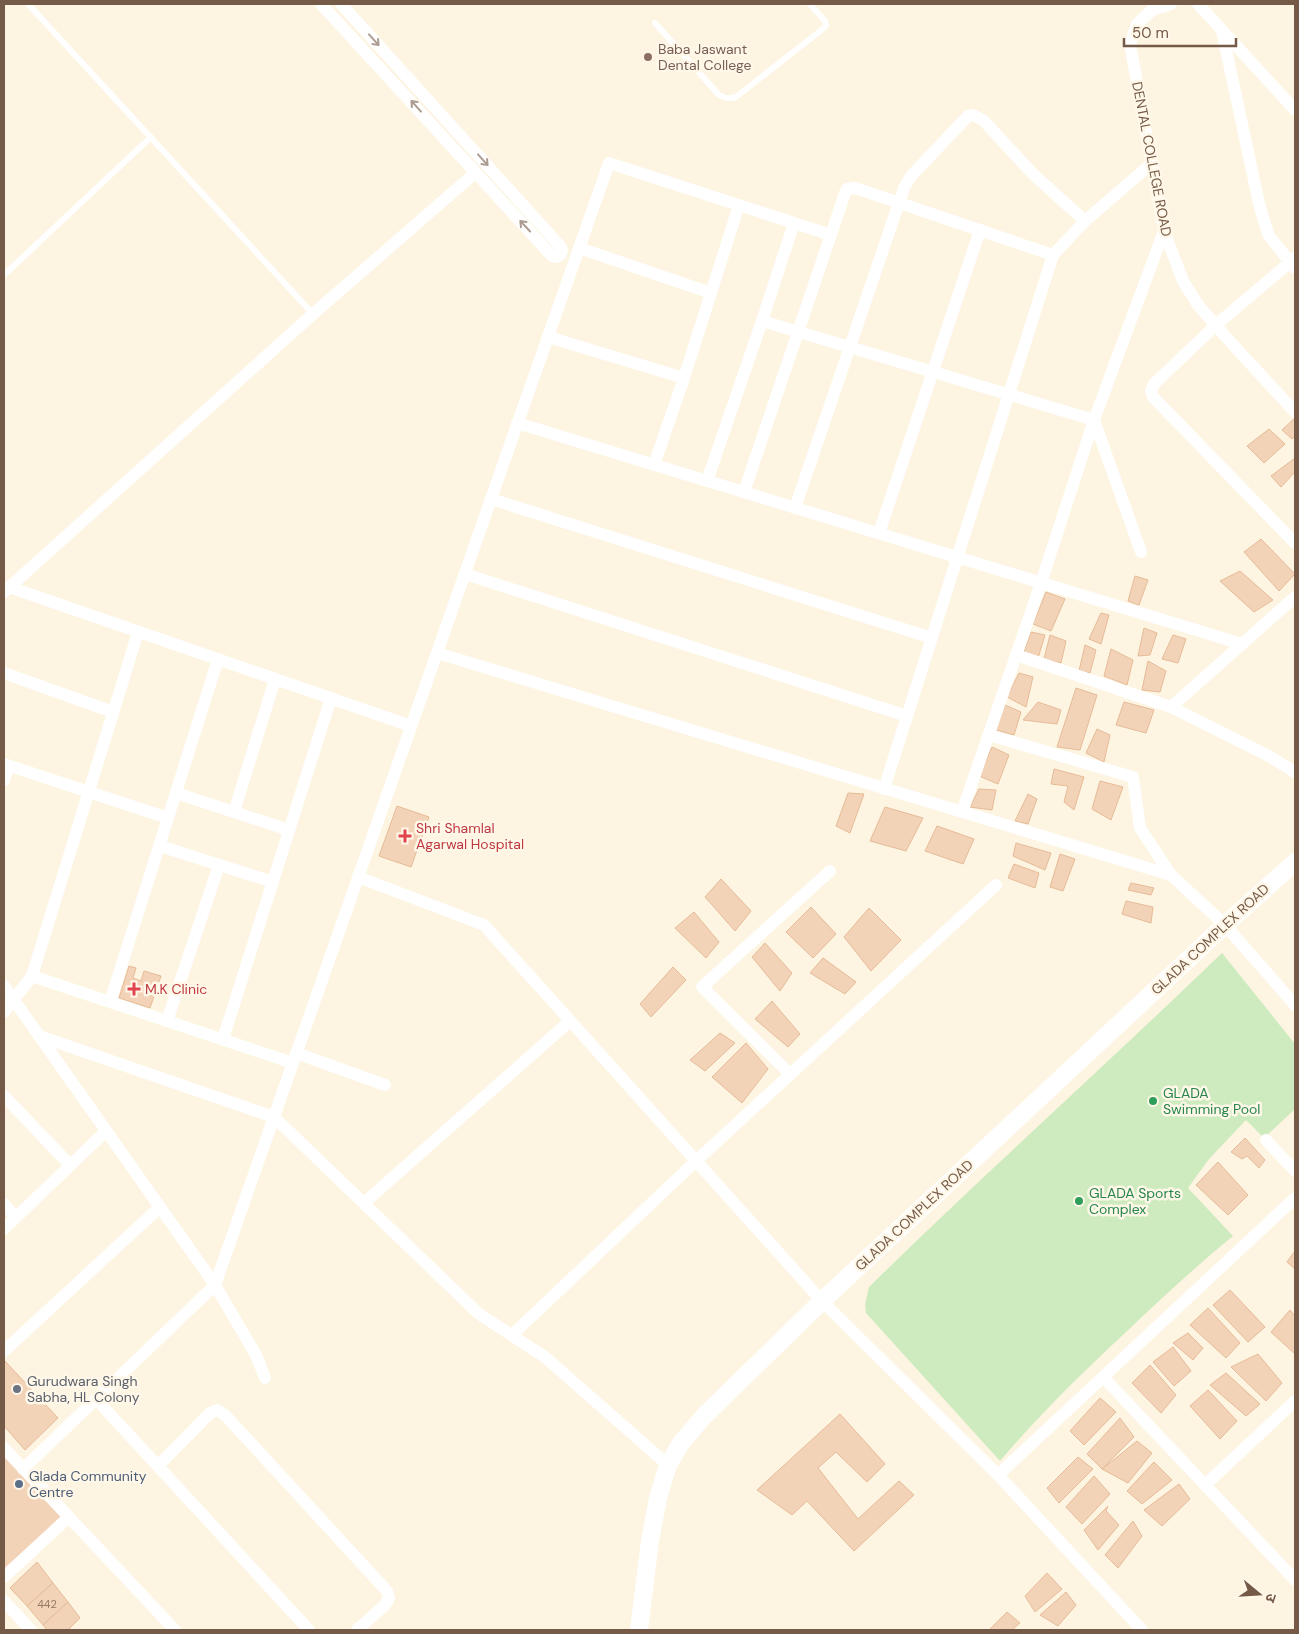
<svg xmlns="http://www.w3.org/2000/svg" width="1299" height="1634" font-family="'DM Sans','Noto Sans Devanagari',sans-serif">
<style>
.green{fill:#ceebbf}
.building{fill:#f3d3b8;stroke:#e6bb97}
.lines{fill:none;stroke-linecap:round;stroke-linejoin:round}
.lane{stroke:#fff;stroke-width:6}
.street{stroke:#fff;stroke-width:12}
.secondary{stroke:#fff;stroke-width:18}
.oneway{stroke:#ac9c91}
.education-dot{fill:#8d6e63;stroke:#fff7e8;stroke-width:2}
.health-dot{fill:#e0444e;stroke:#fff7e8;stroke-width:2}
.leisure-dot{fill:#2e9e5b;stroke:#fff7e8;stroke-width:2}
.worship-dot{fill:#6b7280;stroke:#fff7e8;stroke-width:2}
.service-dot{fill:#5c6f8a;stroke:#fff7e8;stroke-width:2}
.labels{text-anchor:middle;dominant-baseline:central;stroke-width:5;stroke-linejoin:round;paint-order:stroke}
.number-label{font-size:11px;fill:#947863}
.education-label{font-size:14px;fill:#785e54;stroke:#fff7e8;text-anchor:start}
.street-label{font-size:14px;fill:#755a47;stroke:#fff7e8}
.health-label{font-size:14px;fill:#be3a42;stroke:#fff7e8;text-anchor:start}
.leisure-label{font-size:14px;fill:#27864d;stroke:#fff7e8;text-anchor:start}
.worship-label{font-size:14px;fill:#5b616d;stroke:#fff7e8;text-anchor:start}
.service-label{font-size:14px;fill:#4e5e75;stroke:#fff7e8;text-anchor:start}
</style>
<rect width="100%" height="100%" fill="#fdf4e1"/>
<path class="green" d="M1222 953 1295 1044V1109L1264 1138 1246 1120 1209 1159 1188 1188 1233 1236C1195 1267 1160 1300 1125 1333 1081 1374 1039 1415 1000 1461L866 1313 865 1304 869 1287C984 1174 1105 1066 1222 953Z"/>
<g class="building">
<polygon points="1295,418 1295,436 1292,439 1282,430"/>
<polygon points="1269,429 1285,444 1264,463 1247,446"/>
<polygon points="1295,458 1295,472 1281,487 1271,476"/>
<polygon points="1261,539 1295,574 1279,591 1244,552"/>
<polygon points="1240,571 1273,600 1254,612 1220,581"/>
<polygon points="1135,576 1148,580 1139,605 1128,601"/>
<polygon points="1046,592 1065,599 1051,631 1033,624"/>
<polygon points="1101,613 1109,615 1101,644 1089,639"/>
<polygon points="1144,628 1157,633 1150,655 1138,656"/>
<polygon points="1031,632 1045,635 1038,658 1024,652"/>
<polygon points="1050,635 1066,641 1061,663 1044,659"/>
<polygon points="1173,635 1186,639 1178,663 1162,659"/>
<polygon points="1085,645 1096,650 1090,673 1079,671"/>
<polygon points="1111,649 1133,660 1127,685 1104,676"/>
<polygon points="1148,661 1166,671 1160,692 1142,690"/>
<polygon points="1019,673 1033,677 1026,707 1007,697"/>
<polygon points="1076,688 1097,695 1080,750 1057,747"/>
<polygon points="1038,702 1061,710 1057,724 1023,720"/>
<polygon points="1124,702 1154,710 1146,733 1116,725"/>
<polygon points="1005,705 1021,712 1014,735 996,730"/>
<polygon points="1097,729 1110,735 1104,762 1086,753"/>
<polygon points="992,747 1009,755 998,784 979,776"/>
<polygon points="1054,769 1084,777 1074,810 1064,802 1068,786 1051,784"/>
<polygon points="1100,781 1123,787 1111,820 1092,809"/>
<polygon points="979,789 996,790 992,810 970,807"/>
<polygon points="848,793 864,794 850,833 836,826"/>
<polygon points="1028,794 1037,799 1028,824 1015,821"/>
<polygon points="397,806 429,817 411,867 379,856"/>
<polygon points="885,807 923,818 906,851 870,841"/>
<polygon points="937,826 974,839 963,864 925,851"/>
<polygon points="1016,843 1051,853 1045,870 1013,856"/>
<polygon points="1060,854 1075,859 1063,891 1050,887"/>
<polygon points="1014,864 1039,873 1035,888 1008,878"/>
<polygon points="721,879 751,911 735,931 705,897"/>
<polygon points="1131,883 1154,888 1151,895 1128,890"/>
<polygon points="1126,901 1153,907 1151,923 1122,914"/>
<polygon points="811,907 836,934 813,958 786,932"/>
<polygon points="869,908 901,940 871,971 844,937"/>
<polygon points="694,912 719,942 706,958 675,928"/>
<polygon points="765,943 792,973 780,991 752,957"/>
<polygon points="823,958 856,982 845,994 810,973"/>
<polygon points="129,966 136,968 133,978 141,981 144,971 161,976 150,1008 119,998"/>
<polygon points="673,967 686,980 651,1017 640,1004"/>
<polygon points="772,1001 800,1034 788,1047 755,1019"/>
<polygon points="720,1033 735,1043 705,1071 690,1060"/>
<polygon points="746,1043 768,1069 742,1103 712,1077"/>
<polygon points="1245,1138 1265,1160 1259,1168 1247,1156 1242,1159 1231,1152"/>
<polygon points="1218,1162 1248,1195 1228,1215 1196,1185"/>
<polygon points="1295,1251 1295,1269 1287,1262"/>
<polygon points="1230,1290 1265,1327 1248,1342 1213,1305"/>
<polygon points="1208,1308 1240,1343 1226,1358 1190,1325"/>
<polygon points="1290,1310 1295,1316 1295,1354 1271,1332"/>
<polygon points="1188,1333 1203,1348 1193,1360 1173,1343"/>
<polygon points="1173,1347 1191,1371 1174,1386 1153,1362"/>
<polygon points="1258,1354 1282,1383 1266,1401 1231,1367"/>
<polygon points="4,1360 58,1418 25,1450 4,1426"/>
<polygon points="1150,1365 1176,1395 1161,1413 1132,1383"/>
<polygon points="1226,1373 1260,1404 1246,1416 1210,1385"/>
<polygon points="1208,1390 1237,1421 1220,1439 1190,1406"/>
<polygon points="1100,1398 1116,1412 1084,1445 1070,1431"/>
<polygon points="840,1414 885,1464 867,1482 836,1452 818,1468 858,1519 899,1481 914,1495 854,1551 807,1501 792,1515 757,1490"/>
<polygon points="1120,1418 1134,1437 1102,1469 1087,1454"/>
<polygon points="1137,1441 1152,1453 1128,1483 1102,1469"/>
<polygon points="4,1451 66,1517 4,1574"/>
<polygon points="1078,1457 1093,1469 1059,1503 1047,1488"/>
<polygon points="1154,1462 1172,1480 1142,1504 1127,1491"/>
<polygon points="1094,1476 1110,1494 1082,1524 1066,1507"/>
<polygon points="1179,1484 1190,1499 1162,1526 1144,1510"/>
<polygon points="1108,1506 1106,1511 1119,1525 1098,1550 1084,1530"/>
<polygon points="1133,1521 1142,1536 1118,1568 1105,1555"/>
<polygon points="37,1562 53,1583 27,1606 10,1588"/>
<polygon points="1047,1573 1062,1589 1035,1612 1025,1596"/>
<polygon points="53,1583 68,1602 43,1625 27,1606"/>
<polygon points="1066,1592 1076,1605 1058,1626 1040,1615"/>
<polygon points="68,1602 80,1618 68,1630 47,1630 43,1625"/>
<polygon points="1007,1612 1020,1623 1012,1630 989,1630"/>
</g>
<g class="lines">
<g class="lane">
<polyline points="28,4 313,314"/>
<path d="M655 23 719 95C726 99 729 99 736 97L824 28 826 25 825 21 810 4"/>
<polyline points="4,275 151,137"/>
</g>
<g class="street">
<polyline points="321,4 552,256 557,257 560,255"/>
<polyline points="341,4 561,247 562,251 560,255"/>
<polyline points="1171,4 1152,10 1137,24 1130,44 1164,231 1183,281 1198,305 1224,335 1295,412"/>
<polyline points="1198,4 1295,110"/>
<polyline points="1222,31 1260,208 1269,236 1295,268"/>
<polyline points="579,248 711,293"/>
<polyline points="1295,258 1216,325 1154,384 1151,391 1153,397 1295,543"/>
<polyline points="762,321 1094,420"/>
<polyline points="548,337 684,378"/>
<polyline points="1094,420 1141,552"/>
<polyline points="517,423 1242,644"/>
<polyline points="654,465 684,378 739,205"/>
<polyline points="707,481 762,321 794,223"/>
<polyline points="744,492 845,193 847,189 855,188 1053,255"/>
<polyline points="491,499 932,638"/>
<polyline points="795,508 904,188 911,176 968,116 973,115 983,120 1033,174 1085,221"/>
<polyline points="879,533 980,230"/>
<polyline points="465,574 907,716"/>
<polyline points="9,587 411,726"/>
<polyline points="4,592 313,314 475,173"/>
<polyline points="437,653 1171,875"/>
<polyline points="1016,655 1171,707 1267,755 1295,772"/>
<polyline points="4,673 113,712"/>
<polyline points="1171,707 1295,597"/>
<polyline points="989,735 1133,777 1140,828 1171,875 1225,925 1295,1005"/>
<polyline points="4,764 168,818"/>
<polyline points="4,780 9,766"/>
<polyline points="884,789 1053,255 1085,221 1151,164"/>
<polyline points="176,793 289,830"/>
<polyline points="234,812 275,679"/>
<polyline points="962,812 1041,583 1094,420 1164,231"/>
<polyline points="160,846 273,882"/>
<polyline points="358,877 484,925 822,1301 998,1475 1142,1630"/>
<polyline points="32,976 293,1063"/>
<polyline points="4,986 215,1285 256,1355 265,1378"/>
<polyline points="110,1002 218,659"/>
<polyline points="4,1012 32,976 138,632"/>
<polyline points="167,1021 219,865"/>
<polyline points="39,1036 274,1117 479,1314 545,1357 668,1465"/>
<polyline points="223,1039 331,698"/>
<polyline points="296,1053 385,1085"/>
<polyline points="790,1074 702,987 830,871"/>
<polyline points="4,1096 70,1165"/>
<polyline points="1266,1140 1295,1171"/>
<polyline points="364,1203 570,1021"/>
<polyline points="4,1204 16,1217"/>
<polyline points="4,1229 106,1131"/>
<polyline points="512,1335 696,1161 996,885"/>
<polyline points="4,1351 160,1207"/>
<polyline points="1103,1377 1295,1580"/>
<polyline points="96,1399 309,1630"/>
<polyline points="4,1448 175,1630"/>
<polyline points="158,1466 210,1413 217,1410 225,1415 387,1591 389,1598 385,1605 357,1630"/>
<polyline points="23,1469 215,1285 609,163 831,235"/>
<polyline points="998,1475 1295,1198"/>
<polyline points="1205,1485 1295,1401"/>
<polyline points="4,1577 69,1517"/>
<polyline points="4,1601 31,1630"/>
</g>
<polyline class="secondary" points="639,1630 650,1541 658,1498 668,1465 681,1443 704,1416 822,1301 1225,925 1295,862"/>
</g>
<defs><path id="oneway-shaft" d="M-6 0H5M1.5-3L5.5 0L1.5 3" fill="none" stroke-width="1.6" stroke-linecap="round" stroke-linejoin="round" transform="scale(1.25)"/></defs>
<g class="oneway">
<use href="#oneway-shaft" transform="translate(374 40) rotate(48)"/>
<use href="#oneway-shaft" transform="translate(416 106) rotate(-132)"/>
<use href="#oneway-shaft" transform="translate(483 160) rotate(48)"/>
<use href="#oneway-shaft" transform="translate(525 226) rotate(-133)"/>
</g>
<circle class="education-dot" cx="648" cy="57" r="5"/>
<g class="health-dot">
<path d="M402.5 828.5h5v5h5v5h-5v5h-5v-5h-5v-5h5z"/>
<path d="M131.5 981.5h5v5h5v5h-5v5h-5v-5h-5v-5h5z"/>
</g>
<g class="leisure-dot">
<circle cx="1153" cy="1101" r="5"/>
<circle cx="1079" cy="1201" r="5"/>
</g>
<circle class="worship-dot" cx="17" cy="1389" r="5"/>
<circle class="service-dot" cx="19" cy="1484" r="5"/>
<g class="labels">
<g class="number-label">
<text x="47" y="1604">442</text>
</g>
<g class="education-label">
<text x="658" y="49">Baba Jaswant<tspan x="658" dy="16">Dental College</tspan></text>
</g>
<g class="street-label">
<text transform="translate(1152 159) rotate(79)">DENTAL COLLEGE ROAD</text>
<text transform="translate(1210 939) rotate(-43)">GLADA COMPLEX ROAD</text>
<text transform="translate(914 1215) rotate(-43)">GLADA COMPLEX ROAD</text>
</g>
<g class="health-label">
<text x="416" y="828">Shri Shamlal<tspan x="416" dy="16">Agarwal Hospital</tspan></text>
<text x="145" y="989">M.K Clinic</text>
</g>
<g class="leisure-label">
<text x="1163" y="1093">GLADA<tspan x="1163" dy="16">Swimming Pool</tspan></text>
<text x="1089" y="1193">GLADA Sports<tspan x="1089" dy="16">Complex</tspan></text>
</g>
<g class="worship-label">
<text x="27" y="1381">Gurudwara Singh<tspan x="27" dy="16">Sabha, HL Colony</tspan></text>
</g>
<g class="service-label">
<text x="29" y="1476">Glada Community<tspan x="29" dy="16">Centre</tspan></text>
</g>
</g>
<rect width="1299" height="1634" fill="none" stroke="#755a47" stroke-width="10"/>
<g transform="translate(1259 1594) rotate(108)" stroke="#fff7e8" stroke-width="4" paint-order="stroke">
<path d="M0-4L9 19L0 12L-9 19Z" fill="#755a47"/>
<text y="-8" font-size="14" font-weight="bold" text-anchor="middle" fill="#755a47">उ</text>
</g>
<path d="M1124 38v8h112v-8" fill="none" stroke="#755a47" stroke-width="2.5"/>
<text x="1132" y="38" font-size="15" fill="#755a47" stroke="#fff7e8" stroke-width="4" paint-order="stroke">50 m</text>
</svg>
